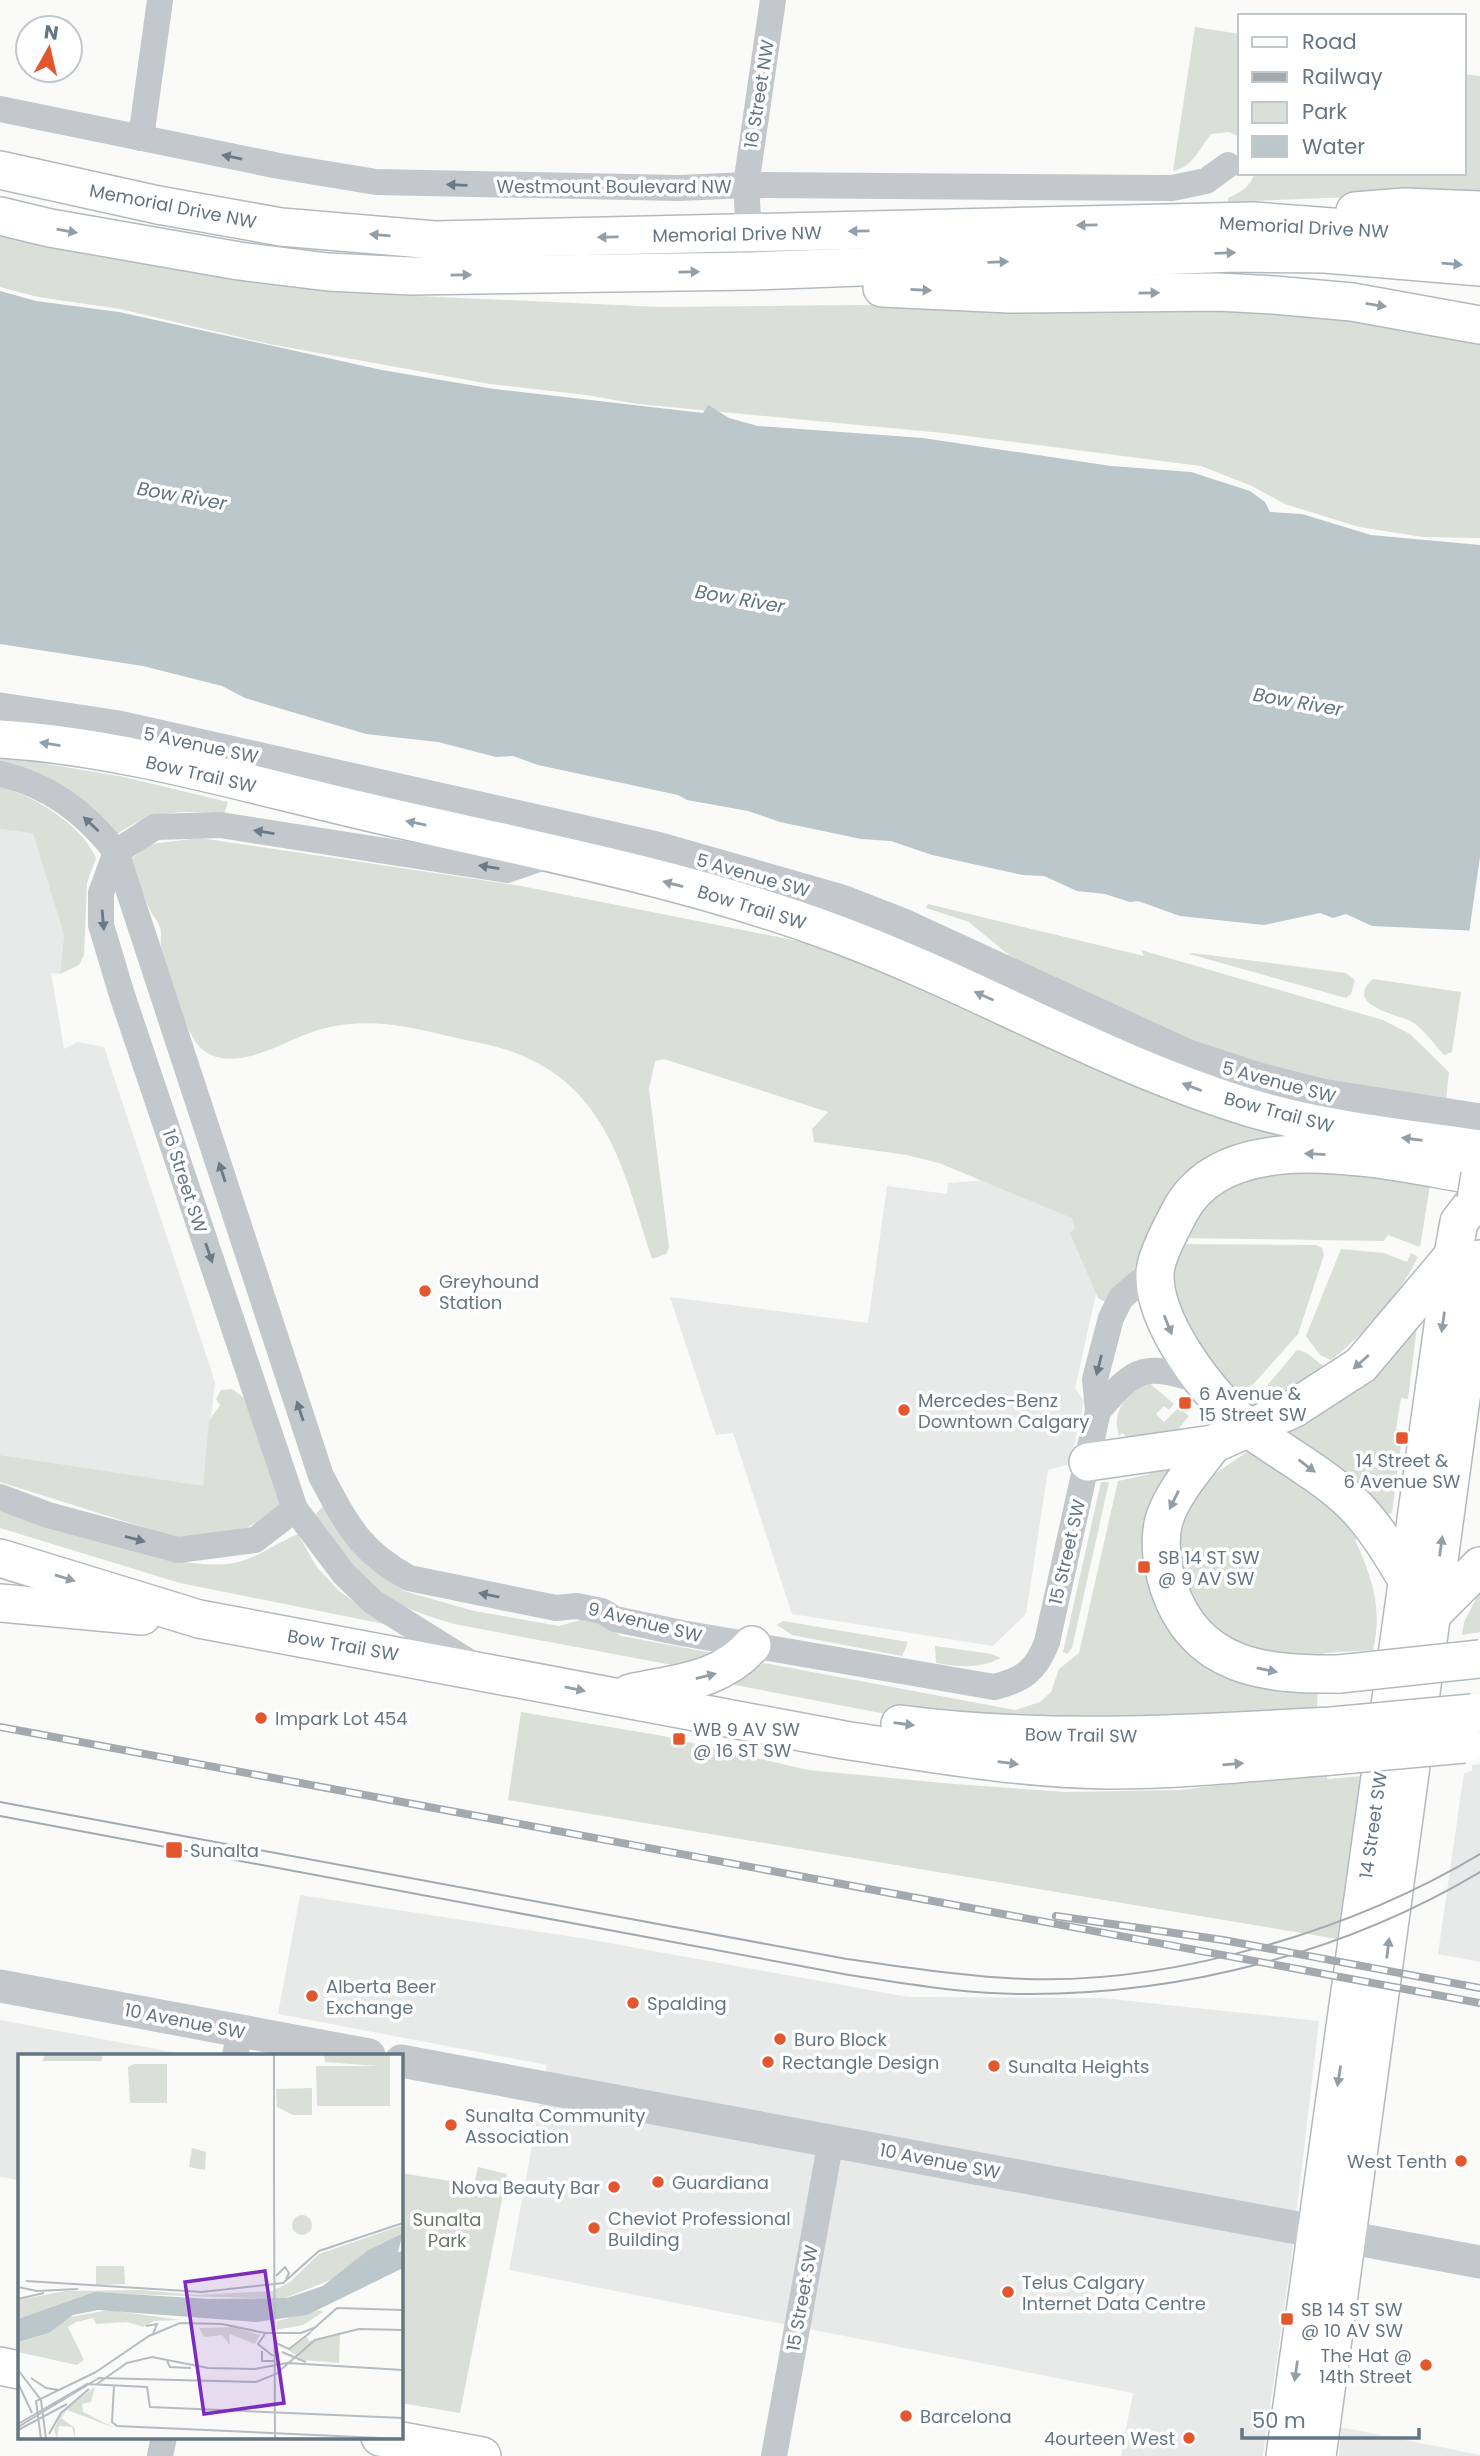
<svg xmlns="http://www.w3.org/2000/svg" width="1480" height="2456" font-family="Poppins,sans-serif">
<style>
.built{fill:#e8e9e9}
.green{fill:#dadfd7}
.water{fill:#bbc7cb}
.pier{fill:#fafaf8}
.lines{fill:none;stroke-linecap:round;stroke-linejoin:round}
.secondary-casing{stroke:#b3babf;stroke-width:40}
.minor{stroke:#c3c8cc;stroke-width:26}
.tertiary{stroke:#c3c8cc;stroke-width:33}
.secondary{stroke:#fff;stroke-width:37}
.tram{stroke:#a2aab0;stroke-width:2}
.rail-casing{stroke:#a2aab0;stroke-width:8}
.rail{stroke:#fff;stroke-width:5;stroke-dasharray:16;stroke-linecap:butt}
.secondary-bridge-casing{stroke:#b3babf;stroke-width:40;stroke-linecap:butt}
.secondary-bridge{stroke:#fff;stroke-width:37}
.oneway{fill:#6a7a87}
.oneway2{fill:#939fa8}
.poi-dot{fill:#e4572e;stroke:#fff;stroke-width:2.5}
.labels{text-anchor:middle;dominant-baseline:central;stroke-width:7;stroke-linejoin:round;paint-order:stroke}
.street-label{font-size:18px;fill:#657683;stroke:#fff}
.poi-label{font-size:18px;fill:#657683;stroke:#fff;text-anchor:start}
.park-label{font-size:18px;fill:#687a64;stroke:#fff}
.water-label{font-size:19px;font-style:italic;fill:#60757c;stroke:#fff}
.inset-road{fill:none;stroke:#b5bdc2;stroke-width:2}
.view{fill:#7b2cbf;fill-opacity:0.15;stroke:#7b2cbf;stroke-width:3.5}
.inset-edge{fill:none;stroke:#657683;stroke-width:3.5}
</style>
<rect width="100%" height="100%" fill="#fafaf8"/>
<g class="built">
<polygon points="0,829 33,832 64,935 60,974 51,973 64,1049 78,1042 104,1047 215,1382 203,1487 0,1455"/>
<polygon points="1013,1178 1114,1213 1075,1388 1084,1401 1070,1464 1048,1470 1026,1614 993,1646 792,1614 733,1433 716,1435 670,1297 868,1323 887,1186 947,1194 948,1183"/>
<polygon points="1480,1764 1480,1962 1438,1954 1464,1773 1472,1771 1472,1765"/>
<polygon points="300,1895 587,1939 908,1997 1102,1998 1319,2021 1291,2261 1263,2456 1121,2456 1133,2393 509,2270 547,2065 278,2014"/>
<polygon points="0,2020 188,2055 19,2055 19,2180 0,2177"/>
<polygon points="1340,2427 1480,2455 1480,2456 1339,2456"/>
</g>
<g class="green">
<path d="M1195 27 1240 34V137L1229 132 1211 134C1200 148 1192 168 1173 171Z"/>
<path d="M1464 74 1480 76V196L1431 194 1228 202V198C1241 192 1250 187 1255 173H1464Z"/>
<polygon points="0,229 97,254 179,269 351,293 661,307 956,304 1266,307 1480,339 1480,538 1423,537 1359,527 1285,504 1252,486 1201,466 943,433 638,404 586,395 490,384 269,344 120,309 38,297 0,287"/>
<path d="M0 756 124 777 228 802 224 814C184 810 150 810 116 835L0 763Z"/>
<path d="M0 787C34 796 81 824 96 858L87 883 84 955 79 965 60 974 64 935 33 833 0 829Z"/>
<path d="M200 838 521 886 808 943 879 968 1144 1089 1206 1114 1285 1136V1140L1266 1142 1142 1259 1105 1302 1098 1298 1070 1233 1075 1229 1072 1218 939 1163 907 1155 814 1142 812 1129 828 1112 664 1059 655 1061 649 1089 669 1247 666 1254 652 1259C624 1172 608 1085 510 1051 490 1044 468 1041 448 1036 403 1025 364 1017 318 1030 285 1040 235 1075 203 1050 184 1035 168 972 161 948 160 941 162 933 160 927 157 920 152 915 149 908 142 892 136 875 131 859L151 844Z"/>
<polygon points="928,904 1144,956 1141,950 1383,1020 1410,1034 1449,1072 1446,1099 1378,1092 1215,1058 1010,956 969,922 926,908"/>
<polygon points="1193,953 1346,973 1355,980 1351,994 1346,998 1189,954"/>
<path d="M1373 979 1461 992 1452 1052 1444 1055C1435 1045 1425 1031 1414 1023 1400 1014 1342 1006 1373 979Z"/>
<polygon points="1286,1165 1430,1185 1420,1247 1388,1235 1384,1241 1180,1238 1223,1186"/>
<polygon points="1178,1244 1316,1245 1322,1248 1324,1255 1298,1334 1241,1398 1183,1331 1172,1274"/>
<path d="M1341 1249 1384 1253 1407 1262 1411 1253 1418 1257C1398 1298 1367 1331 1331 1360L1320 1355 1306 1336Z"/>
<polygon points="1417,1326 1408,1399 1401,1398 1396,1429 1403,1431 1392,1513 1381,1517 1286,1434 1285,1428"/>
<path d="M1297 1350C1311 1351 1316 1365 1330 1368L1260 1413 1250 1406Z"/>
<path d="M1148 1382 1174 1404 1169 1410 1164 1406 1156 1414 1164 1422 1179 1407 1189 1416 1175 1433 1130 1439 1122 1433 1119 1436C1111 1409 1127 1395 1148 1382Z"/>
<polygon points="232,1389 243,1397 249,1409 280,1504 276,1511 241,1531 178,1538 0,1482 0,1455 203,1486 209,1421 220,1405 216,1399 221,1390"/>
<path d="M1248 1451C1294 1465 1327 1504 1361 1536L1355 1540C1372 1577 1383 1609 1373 1650L1324 1653 1323 1662 1250 1656 1195 1616 1176 1543 1187 1507 1209 1478Z"/>
<polygon points="1149,1467 1170,1469 1152,1504 1156,1599 1318,1686 1317,1705 1321,1714 936,1719 881,1713 735,1685 734,1682 764,1663 1015,1710 1040,1702 1051,1692 1059,1669 1079,1653 1118,1481 1150,1474"/>
<polygon points="1101,1482 1109,1482 1072,1648 1067,1654 1063,1652"/>
<path d="M325 1504 375 1571 404 1591 474 1611 559 1626 588 1618 603 1623 621 1636 724 1655 699 1670 454 1624C422 1614 384 1603 361 1577 344 1558 330 1535 315 1515Z"/>
<path d="M0 1507C59 1525 177 1574 234 1563 258 1558 276 1543 298 1534L316 1566 338 1590 384 1624 180 1583 0 1528Z"/>
<polygon points="1480,1591 1480,1632 1462,1635 1464,1622"/>
<polygon points="783,1621 908,1642 902,1656 792,1635 777,1625"/>
<path d="M935 1646 992 1654 1001 1658C979 1669 959 1667 936 1663Z"/>
<polygon points="521,1712 663,1736 808,1770 954,1784 1066,1792 1180,1790 1327,1772 1327,1779 1362,1776 1337,1939 508,1800"/>
<polygon points="478,2167 507,2174 460,2413 401,2403 401,2173 474,2185"/>
</g>
<polygon class="water" points="0,291 36,301 119,312 382,370 494,389 703,413 708,405 729,418 758,426 923,438 1111,466 1191,472 1250,491 1265,502 1270,512 1302,514 1371,535 1480,545 1480,931 1372,926 1346,914 1333,918 1320,913 1264,925 1180,916 1138,901 1130,902 1105,894 1077,891 1044,876 1023,875 932,855 891,841 861,839 780,822 748,811 687,800 678,795 538,765 513,756 496,757 438,742 366,734 245,698 222,686 143,666 0,644"/>
<polygon class="pier" points="1480,857 1480,935 1469,933"/>
<g class="lines">
<g class="secondary-casing">
<g id="secondary">
<polyline points="0,170 158,205 281,227 435,240 1253,221 1480,238"/>
<polyline points="1355,211 1404,207 1480,210"/>
<polyline points="0,216 50,228 239,261 328,272 411,276 752,271 1235,253 1325,254 1480,267"/>
<polyline points="882,288 1010,294 1218,292 1274,295 1352,302 1480,325"/>
<path d="M0 739C126 747 250 785 372 813 528 849 687 878 837 934 977 986 1108 1065 1251 1108 1326 1130 1403 1138 1480 1149"/>
<path d="M1213 1444C1195 1468 1173 1492 1164 1520 1158 1543 1162 1566 1169 1588 1196 1668 1265 1675 1339 1674"/>
<polyline points="1088,1462 1213,1444 1293,1409 1361,1365 1452,1257"/>
<path d="M0 1558 199 1619 844 1740C931 1753 1020 1769 1108 1770 1183 1770 1257 1762 1331 1756"/>
<path d="M1406 1578C1389 1550 1374 1524 1350 1501 1320 1473 1284 1454 1251 1430 1213 1402 1146 1316 1156 1266 1160 1248 1171 1229 1179 1213 1228 1117 1397 1164 1480 1176"/>
<polyline points="0,1603 142,1616"/>
<polyline points="1432,1614 1480,1566"/>
<path d="M630 1693C675 1683 720 1682 752 1645"/>
<path d="M900 1724C1044 1743 1188 1734 1332 1726"/>
<polyline points="0,2366 19,2370"/>
<polyline points="380,2437 482,2456"/>
<polyline points="1285,2456 1453,1255 1459,1222 1476,1200"/>
<polyline points="1317,2456 1480,1259"/>
</g>
</g>
<g class="minor">
<polyline points="0,109 279,166 376,182 679,188 746,185 1172,188 1206,181 1228,165"/>
<polyline points="141,138 160,0"/>
<polyline points="750,248 746,185 773,0"/>
<path d="M0 774C49 785 85 812 116 852L321 1476C347 1524 359 1551 409 1578L556 1608 577 1606 602 1611 615 1619 682 1633 994 1687C1023 1680 1036 1671 1047 1642L1098 1411 1095 1379 1111 1318 1121 1298 1156 1267"/>
<path d="M1098 1411C1139 1363 1144 1365 1203 1381"/>
<polyline points="0,1497 48,1515 178,1550 255,1540 295,1509"/>
<polyline points="474,1665 373,1602 344,1574 295,1509 122,995 101,925 101,893 116,852 155,827 220,825 507,870 553,854"/>
<polyline points="235,2055 240,2032"/>
<polyline points="160,2456 164,2437"/>
<polyline points="774,2456 831,2140"/>
</g>
<g class="tertiary">
<polyline points="0,709 119,727 657,848 842,901 901,924 1188,1056 1255,1078 1321,1095 1480,1120"/>
<polyline points="0,1986 369,2055"/>
<polyline points="401,2061 1480,2262"/>
</g>
<use href="#secondary" class="secondary"/>
<g class="tram">
<path d="M0 1802 847 1959C906 1967 966 1977 1026 1979 1175 1984 1353 1930 1480 1854"/>
<path d="M0 1816 849 1975C909 1984 968 1995 1029 1994 1185 1994 1346 1952 1480 1872"/>
</g>
<g class="rail-casing">
<g id="rail">
<polyline points="0,1727 1480,2003"/>
<polyline points="1056,1916 1223,1940 1480,1988"/>
</g>
</g>
<use href="#rail" class="rail"/>
<g class="secondary-bridge-casing">
<g id="secondary-bridge">
<polyline points="1476,1200 1480,1175"/>
<polyline points="1339,1674 1480,1659"/>
<polyline points="1332,1726 1472,1713"/>
<polyline points="1331,1756 1464,1744"/>
</g>
</g>
<use href="#secondary-bridge" class="secondary-bridge"/>
</g>
<defs><path id="oneway-solid" d="M-6-.8H1V-3.2L6.5 0L1 3.2V.8H-6Z" transform="scale(1.75)"/></defs>
<g class="oneway">
<use href="#oneway-solid" transform="translate(232 157) rotate(-168)"/>
<use href="#oneway-solid" transform="translate(457 185) rotate(-178)"/>
<use href="#oneway-solid" transform="translate(91 824) rotate(-137)"/>
<use href="#oneway-solid" transform="translate(264 832) rotate(-171)"/>
<use href="#oneway-solid" transform="translate(489 867) rotate(-171)"/>
<use href="#oneway-solid" transform="translate(103 920) rotate(85)"/>
<use href="#oneway-solid" transform="translate(222 1172) rotate(-108)"/>
<use href="#oneway-solid" transform="translate(209 1253) rotate(71)"/>
<use href="#oneway-solid" transform="translate(1099 1365) rotate(104)"/>
<use href="#oneway-solid" transform="translate(300 1411) rotate(-108)"/>
<use href="#oneway-solid" transform="translate(135 1539) rotate(15)"/>
<use href="#oneway-solid" transform="translate(489 1595) rotate(-169)"/>
</g>
<g class="oneway2">
<use href="#oneway-solid" transform="translate(1087 225) rotate(179)"/>
<use href="#oneway-solid" transform="translate(67 231) rotate(10)"/>
<use href="#oneway-solid" transform="translate(859 231) rotate(179)"/>
<use href="#oneway-solid" transform="translate(380 235) rotate(-175)"/>
<use href="#oneway-solid" transform="translate(608 237) rotate(179)"/>
<use href="#oneway-solid" transform="translate(1225 253) rotate(-2)"/>
<use href="#oneway-solid" transform="translate(998 262) rotate(-2)"/>
<use href="#oneway-solid" transform="translate(1452 264) rotate(5)"/>
<use href="#oneway-solid" transform="translate(689 272) rotate(-1)"/>
<use href="#oneway-solid" transform="translate(461 275) rotate(-1)"/>
<use href="#oneway-solid" transform="translate(921 290) rotate(3)"/>
<use href="#oneway-solid" transform="translate(1149 293) rotate(-1)"/>
<use href="#oneway-solid" transform="translate(1376 305) rotate(9)"/>
<use href="#oneway-solid" transform="translate(50 744) rotate(-171)"/>
<use href="#oneway-solid" transform="translate(416 823) rotate(-168)"/>
<use href="#oneway-solid" transform="translate(673 884) rotate(-165)"/>
<use href="#oneway-solid" transform="translate(984 996) rotate(-156)"/>
<use href="#oneway-solid" transform="translate(1192 1087) rotate(-159)"/>
<use href="#oneway-solid" transform="translate(1412 1139) rotate(-172)"/>
<use href="#oneway-solid" transform="translate(1315 1154) rotate(-177)"/>
<use href="#oneway-solid" transform="translate(1443 1322) rotate(98)"/>
<use href="#oneway-solid" transform="translate(1168 1325) rotate(68)"/>
<use href="#oneway-solid" transform="translate(1361 1362) rotate(138)"/>
<use href="#oneway-solid" transform="translate(1307 1466) rotate(37)"/>
<use href="#oneway-solid" transform="translate(1174 1500) rotate(116)"/>
<use href="#oneway-solid" transform="translate(1441 1546) rotate(-82)"/>
<use href="#oneway-solid" transform="translate(65 1578) rotate(17)"/>
<use href="#oneway-solid" transform="translate(1267 1670) rotate(12)"/>
<use href="#oneway-solid" transform="translate(706 1676) rotate(-14)"/>
<use href="#oneway-solid" transform="translate(575 1689) rotate(11)"/>
<use href="#oneway-solid" transform="translate(904 1724) rotate(8)"/>
<use href="#oneway-solid" transform="translate(1008 1763) rotate(7)"/>
<use href="#oneway-solid" transform="translate(1233 1764) rotate(-5)"/>
<use href="#oneway-solid" transform="translate(1388 1948) rotate(-83)"/>
<use href="#oneway-solid" transform="translate(1339 2076) rotate(99)"/>
<use href="#oneway-solid" transform="translate(1296 2371) rotate(98)"/>
</g>
<g class="poi-dot">
<circle cx="425" cy="1291" r="7"/>
<rect x="1178" y="1396" width="14" height="14" rx="3.5"/>
<circle cx="904" cy="1410" r="7"/>
<rect x="1395" y="1431" width="14" height="14" rx="3.5"/>
<rect x="1137" y="1560" width="14" height="14" rx="3.5"/>
<circle cx="261" cy="1718" r="7"/>
<rect x="672" y="1732" width="14" height="14" rx="3.5"/>
<rect x="165" y="1841" width="18" height="18" rx="3.5"/>
<circle cx="312" cy="1996" r="7"/>
<circle cx="633" cy="2003" r="7"/>
<circle cx="780" cy="2039" r="7"/>
<circle cx="768" cy="2062" r="7"/>
<circle cx="994" cy="2066" r="7"/>
<circle cx="451" cy="2125" r="7"/>
<circle cx="1461" cy="2161" r="7"/>
<circle cx="658" cy="2182" r="7"/>
<circle cx="614" cy="2187" r="7"/>
<circle cx="594" cy="2228" r="7"/>
<circle cx="1008" cy="2292" r="7"/>
<rect x="1280" y="2312" width="14" height="14" rx="3.5"/>
<circle cx="1426" cy="2365" r="7"/>
<circle cx="906" cy="2416" r="7"/>
<circle cx="1189" cy="2438" r="7"/>
</g>
<g class="labels">
<g class="street-label">
<text transform="translate(759 94) rotate(-81)">16 Street NW</text>
<text x="614" y="186">Westmount Boulevard NW</text>
<text transform="translate(173 206) rotate(11)">Memorial Drive NW</text>
<text transform="translate(1304 227) rotate(3)">Memorial Drive NW</text>
<text transform="translate(737 234) rotate(-1)">Memorial Drive NW</text>
<text transform="translate(201 745) rotate(12)">5 Avenue SW</text>
<text transform="translate(201 774) rotate(13)">Bow Trail SW</text>
<text transform="translate(753 875) rotate(16)">5 Avenue SW</text>
<text transform="translate(752 907) rotate(17)">Bow Trail SW</text>
<text transform="translate(1279 1082) rotate(15)">5 Avenue SW</text>
<text transform="translate(1279 1112) rotate(15)">Bow Trail SW</text>
<text transform="translate(185 1181) rotate(72)">16 Street SW</text>
<text transform="translate(1067 1552) rotate(-77)">15 Street SW</text>
<text transform="translate(645 1622) rotate(14)">9 Avenue SW</text>
<text transform="translate(343 1645) rotate(10)">Bow Trail SW</text>
<text transform="translate(1081 1735) rotate(1)">Bow Trail SW</text>
<text transform="translate(1373 1825) rotate(-82)">14 Street SW</text>
<text transform="translate(185 2021) rotate(11)">10 Avenue SW</text>
<text transform="translate(940 2161) rotate(11)">10 Avenue SW</text>
<text transform="translate(802 2298) rotate(-80)">15 Street SW</text>
</g>
<g class="poi-label">
<text x="439" y="1281">Greyhound<tspan x="439" dy="21">Station</tspan></text>
<text x="1199" y="1393">6 Avenue &amp;<tspan x="1199" dy="21">15 Street SW</tspan></text>
<text x="918" y="1400">Mercedes-Benz<tspan x="918" dy="21">Downtown Calgary</tspan></text>
<text x="1402" y="1460" text-anchor="middle">14 Street &amp;<tspan x="1402" dy="21">6 Avenue SW</tspan></text>
<text x="1158" y="1557">SB 14 ST SW<tspan x="1158" dy="21">@ 9 AV SW</tspan></text>
<text x="275" y="1718">Impark Lot 454</text>
<text x="693" y="1729">WB 9 AV SW<tspan x="693" dy="21">@ 16 ST SW</tspan></text>
<text x="190" y="1850">Sunalta</text>
<text x="326" y="1986">Alberta Beer<tspan x="326" dy="21">Exchange</tspan></text>
<text x="647" y="2003">Spalding</text>
<text x="794" y="2039">Buro Block</text>
<text x="782" y="2062">Rectangle Design</text>
<text x="1008" y="2066">Sunalta Heights</text>
<text x="465" y="2115">Sunalta Community<tspan x="465" dy="21">Association</tspan></text>
<text x="1447" y="2161" text-anchor="end">West Tenth</text>
<text x="672" y="2182">Guardiana</text>
<text x="600" y="2187" text-anchor="end">Nova Beauty Bar</text>
<text x="608" y="2218">Cheviot Professional<tspan x="608" dy="21">Building</tspan></text>
<text x="1022" y="2282">Telus Calgary<tspan x="1022" dy="21">Internet Data Centre</tspan></text>
<text x="1301" y="2309">SB 14 ST SW<tspan x="1301" dy="21">@ 10 AV SW</tspan></text>
<text x="1412" y="2355" text-anchor="end">The Hat @<tspan x="1412" dy="21">14th Street</tspan></text>
<text x="920" y="2416">Barcelona</text>
<text x="1175" y="2438" text-anchor="end">4ourteen West</text>
</g>
<g class="park-label">
<text x="447" y="2219">Sunalta<tspan x="447" dy="21">Park</tspan></text>
</g>
<g class="water-label">
<text transform="translate(182 496) rotate(10)">Bow River</text>
<text transform="translate(740 599) rotate(10)">Bow River</text>
<text transform="translate(1298 702) rotate(10)">Bow River</text>
</g>
</g>
<g transform="translate(18 2054)">
<rect width="385" height="385" fill="#fafaf8"/>
<path d="M84 0V7H24L28 0ZM306 0H372V52H299L298 12H360L307 8ZM116 10H149V49H112L110 13ZM294 34V61H275L259 53 258 35ZM174 94 188 98 187 116 171 113ZM274 171a10 10 0 1 1 20 0a10 10 0 1 1-20 0ZM385 171V179L346 199 322 222 265 245 78 239 0 265V246L47 237 123 236 179 241 254 237 272 228 301 200ZM78 212H106L107 230 78 231ZM91 256 163 266 136 267 125 273 109 268 78 270 75 264 58 268 50 273 66 306 59 311 0 298V288L31 279 52 263ZM302 256 305 258 285 271 258 276 259 267ZM216 273 242 281 237 290 211 280 212 291 204 281 186 283 181 274ZM322 280 321 309 285 306 270 296 289 283 291 287ZM77 333 73 348 64 350 65 358 97 374 49 356 43 364 57 374V385L54 373 41 372 39 384 36 376 42 362 55 349Z" fill="#dadfd7"/>
<path d="M385 179 380 198 385 197V214L289 261 238 268 80 256 55 261 31 279 0 288V265L77 238 191 245 269 244 305 232 349 197Z" fill="#bbc7cb"/>
<path class="inset-road" d="M256 0V129M256 127 257 385M258 222 267 213 271 219 268 225M8 227 184 238 265 229 301 197 385 169M0 233 19 237 60 235M0 245 26 239M128 272 139 270 135 280M293 277 319 254 385 256M247 280 240 290 255 302M258 289 271 295 293 278M244 297V307H256M264 298 288 308M149 307 152 313 173 314M0 316 23 346 28 385M75 320 131 282 162 269 204 270 247 279H283L296 274M13 324 28 334 41 336M0 329 14 359M79 330 109 309 134 303 190 314 237 315 269 309 385 316M96 331 94 368 99 372 385 385M0 370 69 330 129 333 132 353 385 364M0 373 81 324 238 328 258 320 297 286 341 275 385 276M0 376 49 350M31 380 43 359 71 335M23 385 18 347 78 318"/>
<path class="view" d="M247 217 266 349 186 360 167 228Z"/>
<rect width="385" height="385" class="inset-edge"/>
</g>
<rect x="1238" y="14" width="228" height="161" fill="#ffffff" stroke="#c1c8cd" stroke-width="2"/>
<rect x="1252" y="37" width="35" height="10" fill="#ffffff" stroke="#c1c8cd" stroke-width="2"/>
<text x="1302" y="49" font-size="21" fill="#657683">Road</text>
<rect x="1252" y="72" width="35" height="10" fill="#a2aab0" stroke="#c1c8cd" stroke-width="2"/>
<text x="1302" y="84" font-size="21" fill="#657683">Railway</text>
<rect x="1252" y="102" width="35" height="21" fill="#dadfd7" stroke="#c1c8cd" stroke-width="2"/>
<text x="1302" y="119" font-size="21" fill="#657683">Park</text>
<rect x="1252" y="136" width="35" height="21" fill="#bbc7cb" stroke="#c1c8cd" stroke-width="2"/>
<text x="1302" y="154" font-size="21" fill="#657683">Water</text>
<g transform="translate(49 49) rotate(8)"><circle r="33" fill="#ffffff" stroke="#c1c8cd" stroke-width="2"/>
<path d="M0-5L12 26L0 18L-12 26Z" fill="#e4572e"/>
<text y="-10" font-size="19" font-weight="bold" text-anchor="middle" fill="#657683">N</text>
</g>
<path d="M1242 2428v10h177v-10" fill="none" stroke="#657683" stroke-width="3.5"/>
<text x="1252" y="2428" font-size="21" fill="#657683" stroke="#ffffff" stroke-width="5" paint-order="stroke">50 m</text>
</svg>
